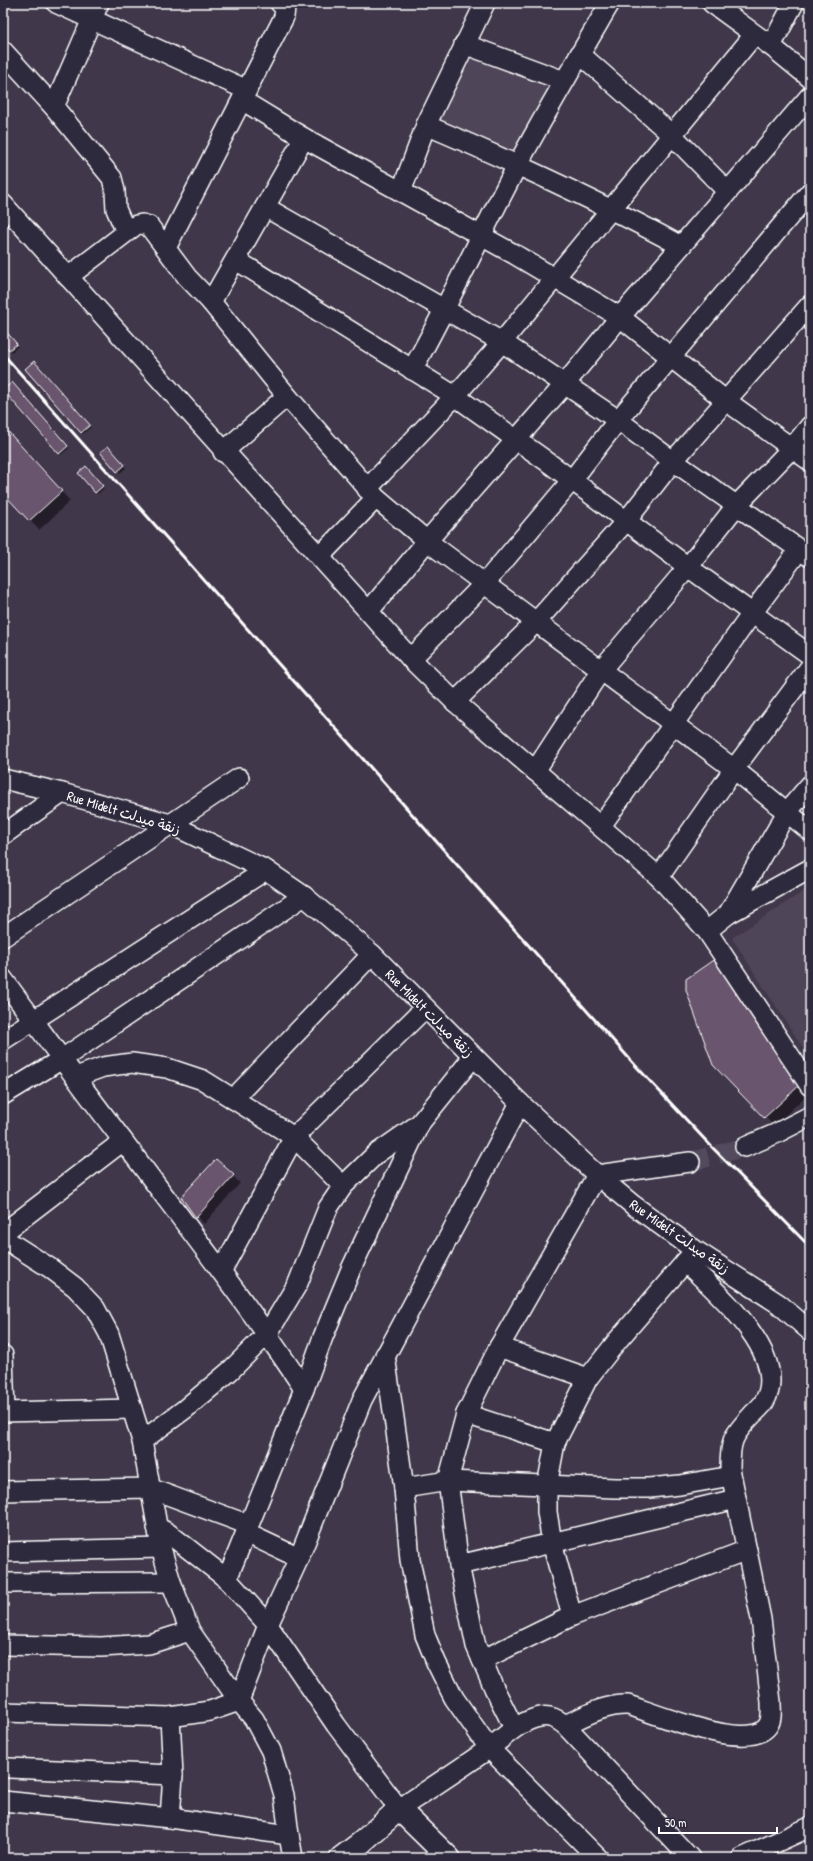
<svg xmlns="http://www.w3.org/2000/svg" width="813" height="1861" font-family="'Patrick Hand','Playpen Sans Arabic',sans-serif">
  <rect width="100%" height="100%" fill="#40374b"/>
  <filter id="ink" filterUnits="userSpaceOnUse"><feTurbulence type="fractalNoise" baseFrequency=".025" numOctaves="2"/><feDisplacementMap in="SourceGraphic" scale="8" xChannelSelector="R" yChannelSelector="G"/><feConvolveMatrix kernelMatrix="1 2 1 2 8 2 1 2 1" color-interpolation-filters="sRGB"/></filter>
  <g filter="url(#ink)">
    <g fill="#504458">
      <path d="M457,46L555,74L517,156L426,114Z"/>
      <path d="M810,887V1059L732,938Z"/>
    </g>
    <g fill="#0007">
      <path d="M3,329L18,346L12,352L3,342Z"/>
      <path d="M34,362L91,427L83,434L26,369Z"/>
      <path d="M12,383L69,448L61,455L4,390Z"/>
      <path d="M3,427L70,501L39,530L3,491Z"/>
      <path d="M108,447L126,468L120,473L101,453Z"/>
      <path d="M86,468L104,488L98,494L79,473Z"/>
      <path d="M719,957L810,1092L774,1126L714,1065Z"/>
      <path d="M216,1160L240,1183L204,1224L182,1197Z"/>
    </g>
    <g fill="#69556d" stroke="#fff">
      <path d="M3,328L17,344L9,350L3,343Z"/>
      <path d="M34,361L90,425L81,433L25,369Z"/>
      <path d="M12,382L68,446L59,454L3,390Z"/>
      <path d="M3,426L62,491L29,521L3,493Z"/>
      <path d="M108,446L125,465L117,472L100,452Z"/>
      <path d="M86,466L103,486L95,493L78,473Z"/>
      <path d="M719,956L802,1083L764,1118L713,1065L686,990V979Z"/>
      <path d="M216,1159L234,1175L196,1218L181,1197Z"/>
    </g>
    <g fill="none" stroke-linecap="round" stroke-linejoin="round">
      <path stroke="#534b5d" stroke-width="19" stroke-dasharray="19 10" stroke-linecap="butt" d="M690,1162L745,1147"/>
      <defs>
        <g id="minor">
          <path d="M56,3L247,90"/>
          <path d="M712,3L771,46L810,78"/>
          <path d="M464,44L564,81"/>
          <path d="M771,46L794,3"/>
          <path d="M3,51L54,107L112,178L115,191L116,209L126,232"/>
          <path d="M580,54L672,135L727,191"/>
          <path d="M242,100L304,138L514,254L620,317L725,400L810,461"/>
          <path d="M54,107L99,3"/>
          <path d="M426,125C513,162 598,201 681,246"/>
          <path d="M401,192L426,125L485,3"/>
          <path d="M3,204L411,659L455,702L659,877L707,931L810,1086"/>
          <path d="M265,207L502,342L618,420L673,461L810,557"/>
          <path d="M166,248L284,17L285,7L280,3"/>
          <path d="M236,260L455,396L545,460L688,567L810,655"/>
          <path d="M68,277L136,225L142,224L149,226L187,277L211,302L287,396L376,498L427,541L734,769L810,831"/>
          <path d="M211,302L304,138"/>
          <path d="M412,370C450,302 482,232 518,164C547,110 579,56 610,3"/>
          <path d="M223,452L287,396"/>
          <path d="M367,489L455,396L502,342L754,35"/>
          <path d="M320,556L376,498"/>
          <path d="M369,611L427,541L565,384L620,317L810,96"/>
          <path d="M411,659L485,583L572,480L618,420L810,192"/>
          <path d="M455,702L536,622L627,520L673,461L810,305"/>
          <path d="M535,771L601,670L688,567L736,506L792,448L810,426"/>
          <path d="M3,779L62,793L170,824L266,870L304,896L372,954L520,1103L597,1175L633,1205L695,1250L779,1304L810,1331"/>
          <path d="M601,826L753,612L799,550"/>
          <path d="M3,835L62,793"/>
          <path d="M659,877L734,769L810,667"/>
          <path d="M728,914L810,869"/>
          <path d="M707,931L728,914L787,812L810,785"/>
          <path d="M3,937L239,778"/>
          <path d="M3,979C43,1033 83,1089 124,1142C185,1224 248,1304 304,1389"/>
          <path d="M3,1040L266,870"/>
          <path d="M76,1077L103,1067L132,1063L167,1068L203,1080L294,1137L343,1186"/>
          <path d="M3,1095L62,1059L304,896"/>
          <path d="M233,1099L372,954"/>
          <path d="M745,1147L775,1134L810,1116"/>
          <path d="M3,1233L123,1141"/>
          <path d="M3,1238L50,1268L75,1287L95,1308L109,1334L142,1441L161,1548L171,1582L190,1631L239,1701L254,1719L271,1751L284,1795L289,1835L293,1858"/>
          <path d="M222,1270L294,1137L425,1008"/>
          <path d="M499,1347L588,1378"/>
          <path d="M3,1355L5,1412"/>
          <path d="M385,1355L404,1488L410,1560L425,1635L436,1662L454,1698L489,1748L598,1858"/>
          <path d="M3,1412L132,1409"/>
          <path d="M466,1414L555,1443"/>
          <path d="M142,1441L185,1409L230,1371L268,1333L298,1283L328,1208L343,1186L376,1154L419,1124"/>
          <path d="M404,1488L448,1481L615,1488H649L680,1485L731,1476"/>
          <path d="M3,1491L149,1488L249,1525"/>
          <path d="M157,1527L168,1533L227,1579L268,1625L336,1725L399,1809C429,1789 459,1770 488,1749C505,1737 519,1721 540,1717C550,1715 557,1719 565,1725L690,1858"/>
          <path d="M246,1533L299,1558"/>
          <path d="M3,1552L161,1548"/>
          <path d="M459,1565L736,1499"/>
          <path d="M227,1579L304,1389L323,1337L351,1269L420,1123L473,1057"/>
          <path d="M3,1583L171,1582"/>
          <path d="M572,1616L552,1543L547,1512V1486L555,1443L588,1378L618,1340L693,1253"/>
          <path d="M3,1645L101,1647L149,1644L190,1631"/>
          <path d="M482,1660L572,1616L747,1550"/>
          <path d="M3,1712L170,1717L210,1711L239,1701L268,1625L299,1558L362,1400L520,1103"/>
          <path d="M565,1725C585,1716 605,1704 628,1705C654,1713 744,1751 766,1728C773,1721 771,1711 771,1702L761,1619L730,1469C730,1441 732,1436 752,1415C756,1411 761,1407 764,1402C792,1356 714,1289 685,1262"/>
          <path d="M514,1728L494,1688L476,1646L459,1565L448,1481L466,1414L499,1347L597,1175L690,1162"/>
          <path d="M9,1768L173,1775"/>
          <path d="M3,1801L170,1818L289,1835"/>
          <path d="M170,1818L173,1775L170,1717"/>
          <path d="M742,1858L810,1827"/>
        </g>
        <path id="tertiary" d="M341,1858L362,1842L399,1809L449,1858"/>
      </defs>
      <use href="#minor" stroke="#fff" stroke-width="22"/>
      <use href="#tertiary" stroke="#fff" stroke-width="25"/>
      <use href="#minor" stroke="#2f2a3d" stroke-width="19"/>
      <use href="#tertiary" stroke="#2f2a3d" stroke-width="22"/>
      <path stroke="#fff" stroke-width="3" d="M3,354L635,1065L709,1144L810,1247"/>
    </g>
  </g>
  <g text-anchor="middle" dominant-baseline="central" stroke-width="3" stroke-linejoin="round" paint-order="stroke">
    <g font-size="14" fill="#fff" stroke="#2f2a3d">
      <text transform="translate(124 812) rotate(17)">Rue Midelt زنقة ميدلت</text>
      <text transform="translate(430 1013) rotate(45)">Rue Midelt زنقة ميدلت</text>
      <text transform="translate(680 1236) rotate(35)">Rue Midelt زنقة ميدلت</text>
    </g>
  </g>
  <rect width="813" height="1861" fill="none" stroke="#2f2a3d" stroke-width="16"/>
  <rect x="8" y="8" width="797" height="1845" fill="none" stroke="#fff" stroke-width="1.5" filter="url(#ink)"/>
  <path d="M659 1827v6h118v-6" fill="none" stroke="#ffffff" stroke-width="2"/>
  <text x="665" y="1827" font-size="12" fill="#ffffff" stroke="#2f2a3d" stroke-width="3" paint-order="stroke">50 m</text>
</svg>
